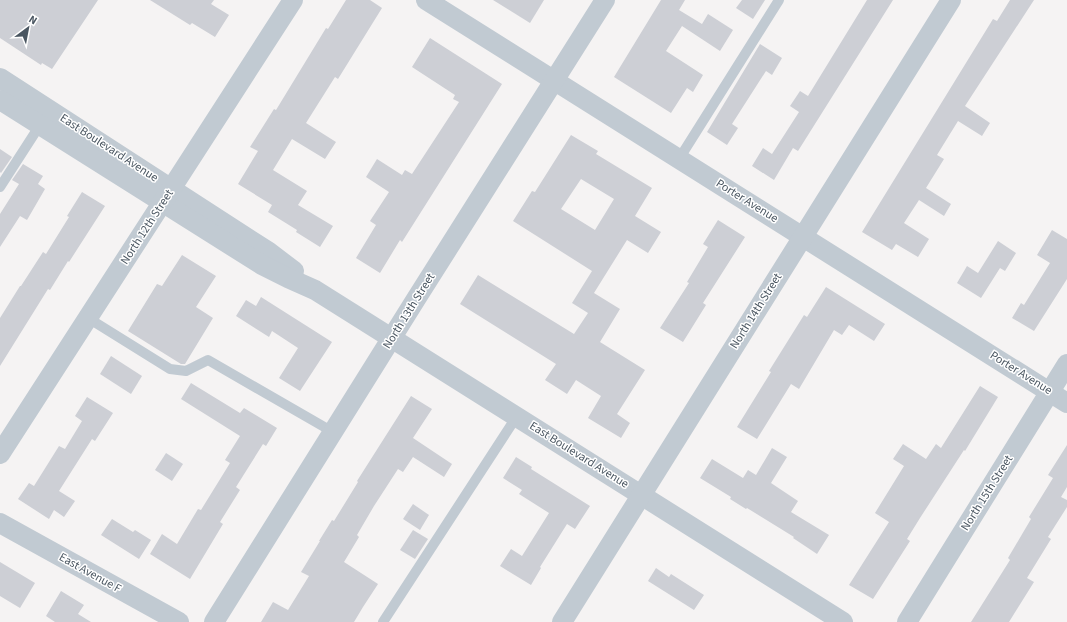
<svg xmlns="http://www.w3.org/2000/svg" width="1067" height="622" font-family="'Source Sans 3',sans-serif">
  <rect width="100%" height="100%" fill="#f5f3f3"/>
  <g fill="#cdcfd5" fill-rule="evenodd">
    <path d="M0,0H98L52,69L42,63L41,65L0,38Z"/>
    <path d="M150,0H214L211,4L229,15L215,37L192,23L190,25Z"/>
    <path d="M346,0H370L382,8L338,79L335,77L306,123L336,142L325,159L292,139L273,170L307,191L298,205L333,226L320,247L296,232L297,230L268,212L272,205L238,184L258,151L250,147L274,109L276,110L326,28L328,29Z"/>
    <path d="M493,0H544L530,23Z"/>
    <path d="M661,0H685L679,10L702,24L708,14L733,30L720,51L682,26L666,51L703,75L693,92L687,88L671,113L614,77Z"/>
    <path d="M742,0H765L753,19L736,8Z"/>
    <path d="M867,0H893L798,151L793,148L774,180L752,166L763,148L772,154L799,112L790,106L800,91L808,96Z"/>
    <path d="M1010,0H1034L965,106L990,123L982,136L958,121L937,155L944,159L926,188L951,204L944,216L919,200L904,223L929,239L918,257L896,244L892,250L862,232L993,19L997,21Z"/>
    <path d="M430,38L502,84L402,242L400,240L380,273L356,258L376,225L370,221L389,192L366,177L377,159L402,175L405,170L412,174L459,102L453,99L455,95L412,67Z"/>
    <path d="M760,44L782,58L772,75L766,71L732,124L738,128L727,145L707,132Z"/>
    <path d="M571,135L598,151L596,154L652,188L635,216L661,232L648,253L627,240L594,293L620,309L600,342L645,370L617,414L630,423L621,438L588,418L601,396L576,380L567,394L545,380L556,364L460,304L478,275L574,334L588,313L572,303L592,271L513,221L532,191L535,192ZM581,179L614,199L595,230L561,209Z"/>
    <path d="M0,149L12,157L1,173L0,172Z"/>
    <path d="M23,164L43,176L38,184L45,189L27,220L20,216L0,247V214L19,184L12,180Z"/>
    <path d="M82,192L105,206L69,262L68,261L50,290L48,289L0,366V318L20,286H21L43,252L46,254L69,217L67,216Z"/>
    <path d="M718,220L745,237L703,303L706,305L683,342L660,328L689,283L687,282L708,247L703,244Z"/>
    <path d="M1052,230L1067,239V279L1034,331L1012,318L1021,303L1024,305L1050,263L1037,255Z"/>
    <path d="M998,241L1016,253L1005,271L1000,268L981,298L957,283L967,266L978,273Z"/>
    <path d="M182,255L216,276L196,307L213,318L185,364H181L128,331L157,284L162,286Z"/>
    <path d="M826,287L885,324L874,341L849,325L842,335L834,330L799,389L791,384L757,439L737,427L771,372L769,371L804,315L807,317Z"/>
    <path d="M261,297L332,342L300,391L279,378L298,348L272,331L269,337L236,316L246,300L256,306Z"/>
    <path d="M111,356L142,376L131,394L100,374Z"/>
    <path d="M191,383L240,413L244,408L277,428L266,446L263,444L236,487L240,490L220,522L223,524L190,579L150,554L162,534L177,544L198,509L201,510L230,463L225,460L240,436L181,399Z"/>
    <path d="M980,386L998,397L965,451L964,450L920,518L907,539L910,541L873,599L849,585L889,522L875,513L904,466L893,459L903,444L926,459L936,444L941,448Z"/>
    <path d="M411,396L432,409L413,438L452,464L444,477L413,457L403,472L398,469L374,506L357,535L359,537L344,562L378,584L363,607L354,622H261L273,602L288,610L309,576L301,572L320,541H319L332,520L334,521L358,482L357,481Z"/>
    <path d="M87,397L113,413L95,441L92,439L59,491L75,501L64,517L54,510L49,519L18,499L29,483L34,486L59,446L65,449L82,421L75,416Z"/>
    <path d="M1067,445V487L1061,497L1067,500V507L1048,537L1051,539L1027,578L1034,582L1009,622H971L1010,560L1008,558L1031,519L1029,517L1053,478L1048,475Z"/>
    <path d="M772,448L787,457L771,483L798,501L791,512L829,535L817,554L793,538L794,537L747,508L746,509L730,499L731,497L700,478L712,459L743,478L748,470L756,475Z"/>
    <path d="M166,453L183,464L172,481L155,470Z"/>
    <path d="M516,457L532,467L531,469L590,506L575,529L567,524L540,567L541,568L531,585L500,566L511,549L522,556L549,513L519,494L522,490L503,478Z"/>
    <path d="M413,504L429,515L420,530L403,519Z"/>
    <path d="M112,519L133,532L135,530L151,540L139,559L101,535Z"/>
    <path d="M413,530L428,539L415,559L400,550Z"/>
    <path d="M0,562L35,583L20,608L0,596Z"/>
    <path d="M656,568L669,577L671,574L704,595L694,610L648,581Z"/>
    <path d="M61,591L84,605L78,614L91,622H55L46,616Z"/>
  </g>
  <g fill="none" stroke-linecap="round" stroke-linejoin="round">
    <g stroke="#c1cad2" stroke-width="10">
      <path d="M679,159L779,0"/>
      <path d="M0,187L40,125"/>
      <path d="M88,318L170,369L186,371L208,360L333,432"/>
      <path d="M383,622L517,416"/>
    </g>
    <g stroke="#c1cad2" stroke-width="20">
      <path d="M426,0L1067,403"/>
      <path d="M0,78L269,252L294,271"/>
      <path d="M0,100L262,265L288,278L315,290L843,622"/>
      <path d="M0,454L293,0"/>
      <path d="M0,523L179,622"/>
      <path d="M214,622L416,299L605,0"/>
      <path d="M562,622L951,0"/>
      <path d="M907,622L1067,364"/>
    </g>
  </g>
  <g text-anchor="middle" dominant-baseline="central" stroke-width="3" stroke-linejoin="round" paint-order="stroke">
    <g font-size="12" fill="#4a5661" stroke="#fff">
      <text transform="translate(109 148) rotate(33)">East Boulevard Avenue</text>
      <text transform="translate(747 201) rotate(32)">Porter Avenue</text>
      <text transform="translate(147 227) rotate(-57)">North 12th Street</text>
      <text transform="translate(409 311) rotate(-58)">North 13th Street</text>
      <text transform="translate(756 311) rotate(-58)">North 14th Street</text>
      <text transform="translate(1021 373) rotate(32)">Porter Avenue</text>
      <text transform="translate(579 455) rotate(32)">East Boulevard Avenue</text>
      <text transform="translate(987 493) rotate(-58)">North 15th Street</text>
      <text transform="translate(90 573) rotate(29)">East Avenue F</text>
    </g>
  </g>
  <g transform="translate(28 28) rotate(32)" stroke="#ffffff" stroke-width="3" paint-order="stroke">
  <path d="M0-3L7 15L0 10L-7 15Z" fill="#4a5661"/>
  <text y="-6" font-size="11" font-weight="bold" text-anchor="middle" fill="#4a5661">N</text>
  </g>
</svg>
